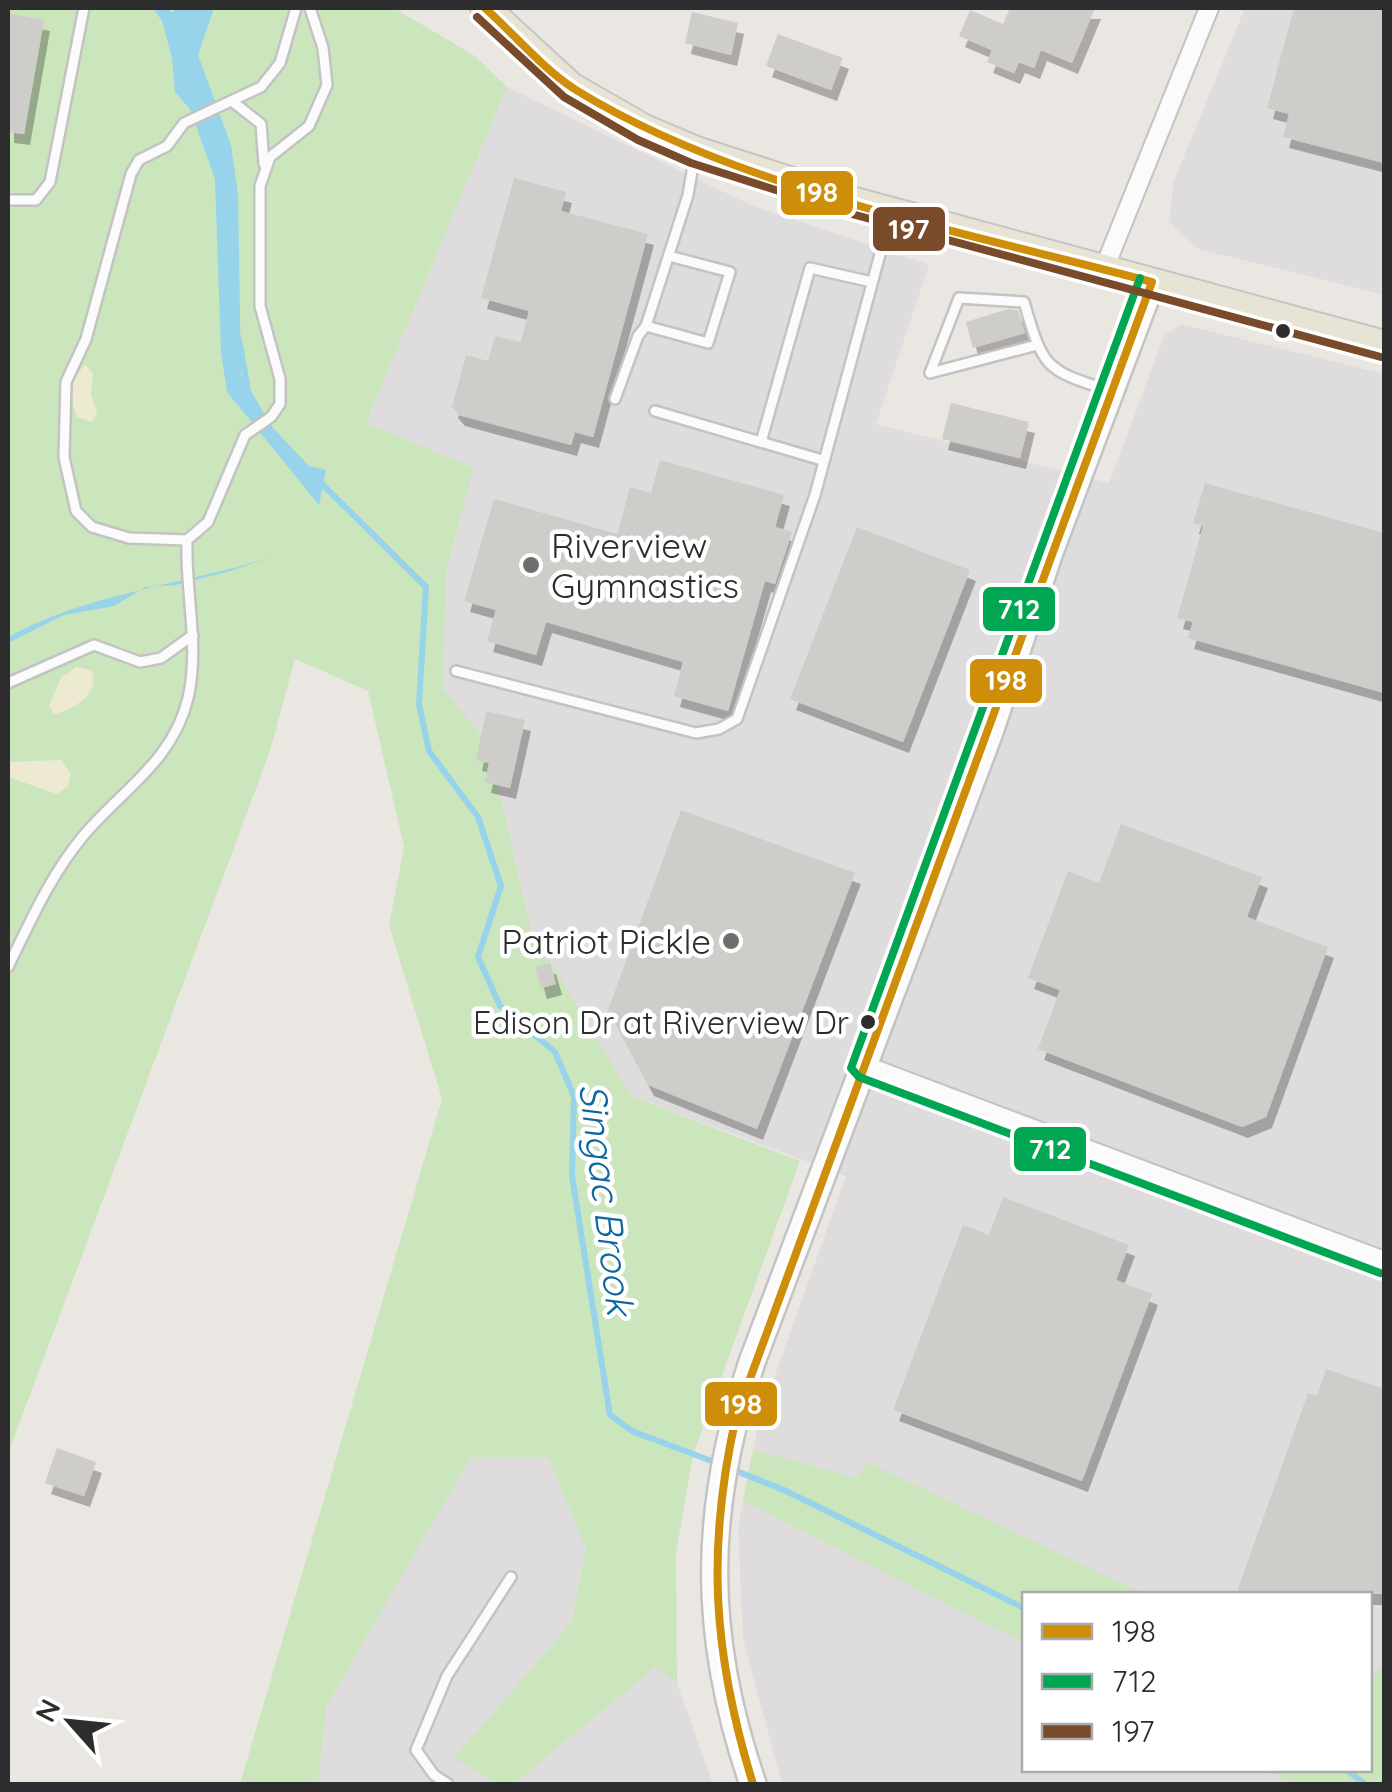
<svg xmlns="http://www.w3.org/2000/svg" width="1392" height="1792" font-family="Quicksand,sans-serif">
  <defs>
    <filter id="shadow"><feDropShadow dx="6" dy="11" stdDeviation="0" flood-color="#0004"/></filter>
  </defs>
  <rect width="100%" height="100%" fill="#eae7e2"/>
  <g fill="#dfdcde" fill-rule="evenodd">
    <path d="M1245,8H1384V295L1198,249L1169,221L1173,183Z"/>
    <path d="M507,87L753,206L929,265L876,424L1109,483L1164,336L1181,324L1384,374V1784H782L743,1639L738,1527L759,1420L846,1176L631,1096L531,929L488,743L442,689L446,572L474,468L366,423ZM1024,1594H1370V1770H1024Z"/>
    <path d="M470,1457H548L586,1549L571,1623L455,1757L497,1784H324L317,1781L327,1705Z"/>
    <path d="M655,1666L677,1683L713,1784H514Z"/>
  </g>
  <g fill="#cbe5bc">
    <path d="M8,8H394L475,56L507,87L366,423L474,468L446,572L443,689L488,743L531,929L631,1096L800,1161L693,1455L676,1553L677,1683L655,1667L514,1784H497L454,1758L571,1623L586,1549L548,1457H471L327,1705L318,1780L324,1784H240L442,1099L389,925L404,847L368,691L295,659L270,751L8,1454Z"/>
    <path d="M753,1450L857,1478L867,1462L1144,1594H1024V1643L743,1501Z"/>
    <path d="M1384,1667V1784H1293L1264,1770H1370V1675Z"/>
  </g>
  <g fill="#eeead1">
    <path d="M86,365L93,374L91,394L97,414L92,422L77,417C70,400 70,375 86,365Z"/>
    <path d="M76,667L91,670C102,693 73,710 54,714L49,706L61,678Z"/>
    <path d="M61,760L71,773L68,786L57,794L8,777V762Z"/>
  </g>
  <g fill="#97d3ea">
    <path d="M153,8H168L172,13L176,8H214L198,55L231,145L238,194L241,375L273,428L309,466L326,470L319,505L227,392L221,352L215,179L190,109L175,92L172,58L162,21Z"/>
    <path d="M295,549L230,571L176,585L145,587L114,606L64,615L8,643V637C98,588 199,584 295,549Z"/>
  </g>
  <g fill="none" stroke-linecap="round" stroke-linejoin="round">
    <g stroke="#97d3ea" stroke-width="6">
      <path d="M239,339L248,391"/>
      <path d="M320,482L426,587L419,704L429,751L478,817L501,886L478,957L500,1006L555,1052L574,1096L572,1176L610,1415L632,1431L717,1463"/>
      <path d="M729,1468L784,1490L1024,1608"/>
      <path d="M1347,1770L1365,1784"/>
    </g>
  </g>
  <g fill="#cfcdc9" filter="url(#shadow)">
    <path d="M1010,8H1095L1072,63L1041,50L1034,68L1019,62L1014,73L987,62L992,50L959,36L970,10L1003,24Z"/>
    <path d="M1294,8H1384V163L1283,137L1289,114L1267,108Z"/>
    <path d="M692,12L738,23L731,55L685,43Z"/>
    <path d="M8,13L44,20L24,134L8,132Z"/>
    <path d="M778,34L843,58L831,90L766,66Z"/>
    <path d="M514,178L566,192L561,211L648,234L593,437L575,432L571,445L459,415L452,407L466,355L488,361L495,336L521,342L529,311L481,298Z"/>
    <path d="M1008,309L1018,310L1025,333L973,348L966,322Z"/>
    <path d="M951,403L1029,422L1020,458L942,439Z"/>
    <path d="M660,460L784,495L775,527L792,532L775,584L765,581L728,711L674,696L683,662L546,622L536,655L487,641L496,610L464,601L494,499L617,534L630,487L651,493Z"/>
    <path d="M1205,483L1384,533V693L1188,638L1193,622L1177,618L1203,526L1193,523Z"/>
    <path d="M857,527L970,570L903,742L790,699Z"/>
    <path d="M486,711L525,720L510,788L485,782L489,763L476,760Z"/>
    <path d="M681,810L855,873L757,1129L648,1085L608,1010Z"/>
    <path d="M1121,824L1262,877L1247,917L1328,947L1266,1117L1242,1127L1038,1049L1060,990L1028,978L1068,871L1099,883Z"/>
    <path d="M550,963L556,984L541,988L535,967Z"/>
    <path d="M1003,1197L1129,1245L1116,1280L1152,1294L1082,1481L893,1410L963,1225L989,1235Z"/>
    <path d="M1326,1369L1384,1389V1594H1236L1308,1393L1317,1396Z"/>
    <path d="M57,1448L96,1462L84,1496L45,1483Z"/>
  </g>
  <g fill="none" stroke-linecap="round" stroke-linejoin="round">
    <defs>
      <g id="lane">
        <path d="M296,8L280,63L261,87L184,123L167,146L139,160L131,174L86,339L66,382L64,457L76,511L92,527L129,538L187,540L208,522L245,435L271,417L280,404V379L260,306V186L270,157L309,126L327,85L323,48L310,8"/>
        <path d="M233,102L261,124L264,164"/>
        <path d="M8,200H36L50,182L84,8"/>
        <path d="M669,256L730,272L708,343L646,326L688,195L695,154"/>
        <path d="M1037,345L930,373L959,298L1024,302C1043,367 1044,370 1108,390"/>
        <path d="M615,399L638,336L646,326"/>
        <path d="M655,411L822,460"/>
        <path d="M761,442L810,268L872,282"/>
        <path d="M456,671L696,733L719,729L737,719L815,495L890,217"/>
        <path d="M8,683L94,645L140,662L161,658L193,635"/>
        <path d="M8,967C30,922 51,874 84,835C123,789 173,761 188,698C200,646 185,592 187,540"/>
        <path d="M448,1784L434,1775L416,1750L447,1676L511,1577"/>
      </g>
      <g id="street">
        <path d="M1104,269L1209,8"/>
        <path d="M863,1065L1384,1261"/>
      </g>
      <path id="secondary" d="M753,1784C702,1636 702,1511 752,1362L990,732L1050,552L1152,282"/>
      <path id="primary" d="M485,8L571,87L644,129L696,151L851,201L1384,345"/>
    </defs>
    <use href="#lane" stroke="#c4c3c3" stroke-width="14"/>
    <use href="#street" stroke="#c4c3c3" stroke-width="22"/>
    <use href="#secondary" stroke="#c4c3c3" stroke-width="30"/>
    <use href="#primary" stroke="#c6c4c3" stroke-width="32"/>
    <use href="#lane" stroke="#fcfbfb" stroke-width="9"/>
    <use href="#street" stroke="#fcfbfb" stroke-width="18"/>
    <use href="#secondary" stroke="#fcfbfb" stroke-width="25"/>
    <use href="#primary" stroke="#e7e4d5" stroke-width="28"/>
    <defs>
      <path id="bus-1" d="M485,8C514,34 543,69 576,90C736,189 969,233 1152,282L736,1417C706,1550 713,1654 753,1784"/>
      <path id="bus-2" d="M1140,278L851,1068L859,1077L1380,1273"/>
      <path id="bus-3" d="M477,17L564,97L638,140L691,163L848,213L1381,357"/>
    </defs>
    <use href="#bus-1" stroke="#fff" stroke-width="15"/>
    <use href="#bus-2" stroke="#fff" stroke-width="15"/>
    <use href="#bus-3" stroke="#fff" stroke-width="15"/>
    <use href="#bus-1" stroke="#cf8e09" stroke-width="8"/>
    <use href="#bus-2" stroke="#00a651" stroke-width="8"/>
    <use href="#bus-3" stroke="#7a4b2a" stroke-width="8"/>
  </g>
  <g fill="#2d2d2d" stroke="#fff" stroke-width="4">
    <circle cx="1283" cy="331" r="9"/>
    <circle cx="868" cy="1022" r="9"/>
  </g>
  <g fill="#6f6e6c" stroke="#fff" stroke-width="4">
    <circle cx="531" cy="565" r="10"/>
    <circle cx="731" cy="941" r="10"/>
  </g>
  <g text-anchor="middle" dominant-baseline="central" stroke-width="9" stroke-linejoin="round" paint-order="stroke">
    <g font-size="32" fill="#2d2d2d" stroke="#fff" text-anchor="end">
      <text x="849" y="1022">Edison Dr at Riverview Dr</text>
    </g>
    <g font-size="35" fill="#2d2d2d" stroke="#fff" text-anchor="start">
      <text x="551" y="545">Riverview<tspan x="551" dy="40">Gymnastics</tspan></text>
      <text x="711" y="941" text-anchor="end">Patriot Pickle</text>
    </g>
    <g font-size="38" font-style="italic" fill="#0e689f" stroke="#fff">
      <text transform="translate(607 1199) rotate(83)">Singac Brook</text>
    </g>
  </g>
  <g stroke="#fff" stroke-width="4">
    <rect x="779" y="169" width="76" height="48" rx="10" fill="#cf8e09"/>
    <rect x="871" y="205" width="76" height="48" rx="10" fill="#7a4b2a"/>
    <rect x="981" y="585" width="76" height="48" rx="10" fill="#00a651"/>
    <rect x="968" y="657" width="76" height="48" rx="10" fill="#cf8e09"/>
    <rect x="1012" y="1125" width="76" height="48" rx="10" fill="#00a651"/>
    <rect x="703" y="1380" width="76" height="48" rx="10" fill="#cf8e09"/>
  </g>
  <g font-size="28" text-anchor="middle" font-weight="bold" fill="#fff">
    <text x="817" y="202">198</text>
    <text x="909" y="239">197</text>
    <text x="1019" y="619">712</text>
    <text x="1006" y="690">198</text>
    <text x="1050" y="1159">712</text>
    <text x="741" y="1414">198</text>
  </g>
  <rect width="1392" height="1792" fill="none" stroke="#2d2d2d" stroke-width="20"/>
  <rect x="1022" y="1592" width="350" height="180" fill="#ffffff" stroke="#ababab" stroke-width="2.5"/>
  <rect x="1042" y="1624" width="50" height="15" fill="#cf8e09" stroke="#ababab" stroke-width="2.5"/>
  <text x="1112" y="1642" font-size="30" fill="#2d2d2d">198</text>
  <rect x="1042" y="1674" width="50" height="15" fill="#00a651" stroke="#ababab" stroke-width="2.5"/>
  <text x="1112" y="1692" font-size="30" fill="#2d2d2d">712</text>
  <rect x="1042" y="1724" width="50" height="15" fill="#7a4b2a" stroke="#ababab" stroke-width="2.5"/>
  <text x="1112" y="1742" font-size="30" fill="#2d2d2d">197</text>
  <g transform="translate(70 1722) rotate(297)" stroke="#ffffff" stroke-width="8" paint-order="stroke">
  <path d="M0-8L18 38L0 25L-18 38Z" fill="#2d2d2d"/>
  <text y="-15" font-size="28" font-weight="bold" text-anchor="middle" fill="#2d2d2d">N</text>
  </g>
</svg>
